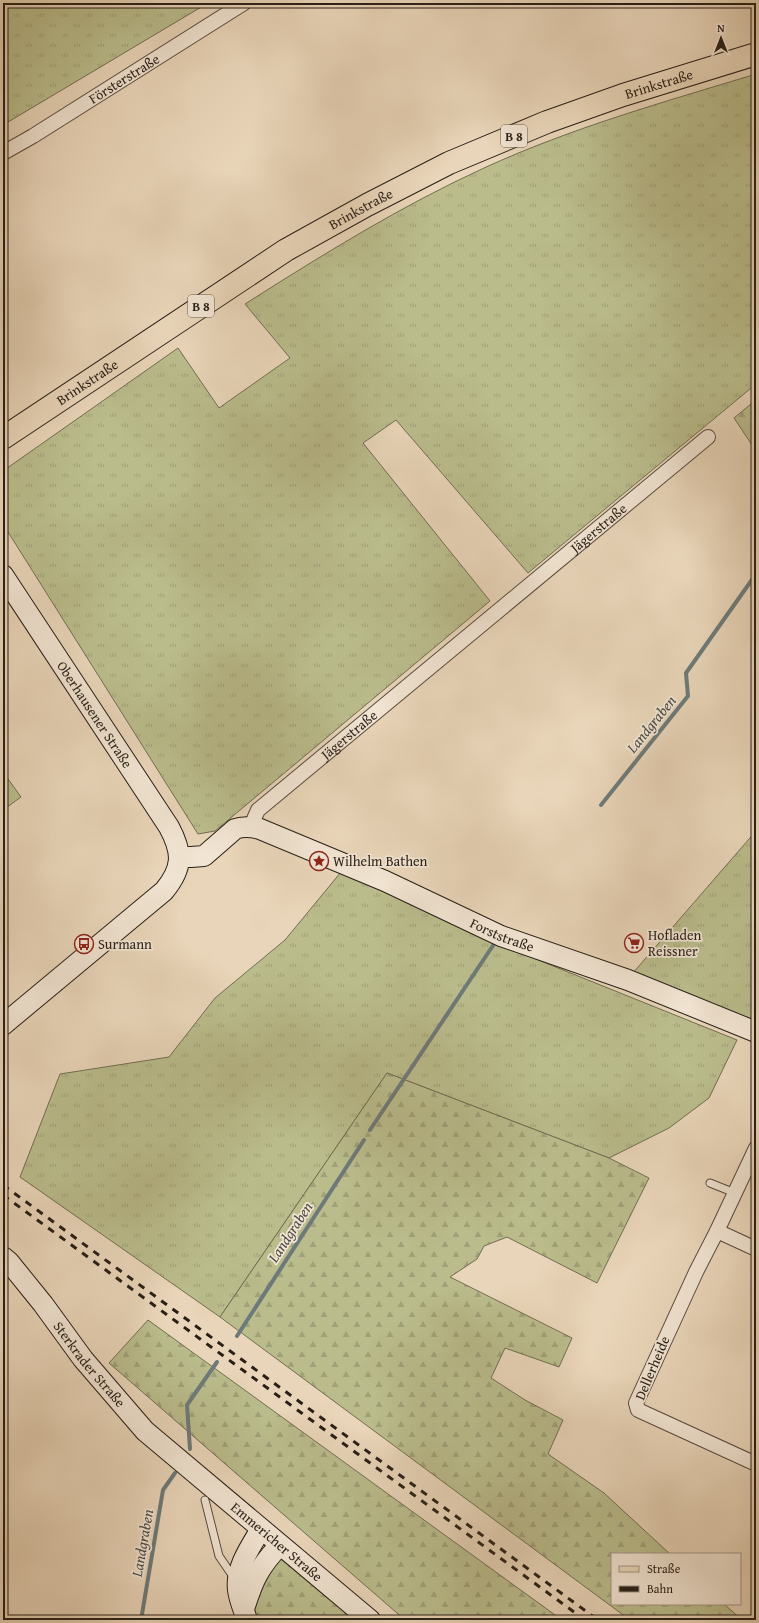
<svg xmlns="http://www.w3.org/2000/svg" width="759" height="1623" font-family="'Gentium Book Plus',serif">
  <defs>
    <pattern id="grass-tufts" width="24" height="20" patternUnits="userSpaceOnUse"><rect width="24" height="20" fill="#babc8c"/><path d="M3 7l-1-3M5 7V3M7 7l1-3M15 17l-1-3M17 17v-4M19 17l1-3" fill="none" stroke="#a0a178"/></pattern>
    <pattern id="forest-firs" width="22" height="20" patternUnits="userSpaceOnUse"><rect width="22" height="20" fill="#babc8c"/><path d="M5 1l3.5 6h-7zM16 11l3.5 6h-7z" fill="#a0a178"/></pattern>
  </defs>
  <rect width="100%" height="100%" fill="#e9d5b9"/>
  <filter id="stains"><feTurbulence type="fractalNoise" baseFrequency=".005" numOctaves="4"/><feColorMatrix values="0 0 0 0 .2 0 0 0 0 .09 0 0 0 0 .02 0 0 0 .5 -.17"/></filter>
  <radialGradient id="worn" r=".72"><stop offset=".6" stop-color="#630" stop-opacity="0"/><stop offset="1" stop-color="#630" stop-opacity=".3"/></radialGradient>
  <g fill="url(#grass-tufts)" stroke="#716e52">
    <path d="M3,3H208L3,125Z"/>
    <path d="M756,74V384L528,573L396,420L363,443L490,601L215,831L198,834L3,524V471L178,348L219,408L290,358L245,304C322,255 401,206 484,168C571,128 664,102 756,74Z"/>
    <path d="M756,831V1024L632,974Z"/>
    <path d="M341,872L500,940L501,945L737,1040L709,1098L669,1128L609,1158L387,1073L220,1317L20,1177L60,1074L169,1057L215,998L285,940Z"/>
  </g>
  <g fill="url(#forest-firs)" stroke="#716e52">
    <path d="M756,400V451L734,418Z"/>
    <path d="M387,1073L609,1158L649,1178L597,1283L507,1237L484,1246L477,1259L450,1277L572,1338L559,1367L505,1348L491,1378L525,1400L563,1420L548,1454L604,1493L670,1554H612V1604H724L742,1620H630L220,1317Z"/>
    <path d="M148,1320L562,1620H405L109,1363Z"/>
    <path d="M280,1558L355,1620H255C249,1597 267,1576 280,1558Z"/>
  </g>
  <path fill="#babc8c" stroke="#716e52" d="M3,772L21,797L3,810Z"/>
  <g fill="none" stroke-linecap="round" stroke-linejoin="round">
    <g stroke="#6e7a79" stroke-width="4">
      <path d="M601,805L688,696L686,673L756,574"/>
      <path d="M370,1130L494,944"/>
      <path d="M237,1336L364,1140"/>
      <path d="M190,1449L187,1405L217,1362"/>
      <path d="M141,1620L163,1490L175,1473"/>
    </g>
    <defs>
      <g id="lane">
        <path d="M710,1183L735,1193"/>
        <path d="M205,1500L219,1556L234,1578"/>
      </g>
      <g id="street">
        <path id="s1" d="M3,153L33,136L244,3"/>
        <path id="s2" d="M253,827L254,819L258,810L708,437"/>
        <path d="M756,1148L717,1231L696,1272L636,1403L638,1410L756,1464"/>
        <path d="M717,1231L756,1249"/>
      </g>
      <g id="secondary">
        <path id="s3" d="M3,575L169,827C183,853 183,868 164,891L3,1025"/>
        <path id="s4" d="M180,857H191L204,856L235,829C243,826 252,827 260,829L385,881L501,936L628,980L756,1032"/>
        <path id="s5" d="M3,1257L9,1262L43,1304L83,1359L145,1431L370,1620"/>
        <path d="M244,1609C253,1580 259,1567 280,1545"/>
        <path d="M247,1620C244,1610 239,1600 238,1590C235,1568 251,1546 261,1529"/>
      </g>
      <g id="primary">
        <path id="s6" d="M3,438L286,250L367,205L449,163L547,122L623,95L756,54"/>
      </g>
    </defs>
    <use href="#lane" stroke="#584c40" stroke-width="9"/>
    <use href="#street" stroke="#584c40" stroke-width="16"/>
    <use href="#secondary" stroke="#281f17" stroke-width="22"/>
    <use href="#primary" stroke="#281f17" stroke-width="24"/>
    <use href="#lane" stroke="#f1e4d2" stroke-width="7"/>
    <use href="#street" stroke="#f1e4d2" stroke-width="14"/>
    <use href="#secondary" stroke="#f1e4d2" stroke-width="20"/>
    <use href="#primary" stroke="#e9d5b9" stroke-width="22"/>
    <g stroke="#281f17" stroke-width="3" stroke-dasharray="7 7" stroke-linecap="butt">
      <path d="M3,1185L598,1620"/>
      <path d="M3,1195L585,1620"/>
    </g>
  </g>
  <defs>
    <symbol id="sight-ring" viewBox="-11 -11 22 22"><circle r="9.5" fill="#f1e4d2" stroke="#8f2418" stroke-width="1.5"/><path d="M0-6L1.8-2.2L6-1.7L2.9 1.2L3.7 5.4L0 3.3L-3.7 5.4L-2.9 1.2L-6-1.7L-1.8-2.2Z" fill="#8f2418"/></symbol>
    <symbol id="supermarket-ring" viewBox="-11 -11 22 22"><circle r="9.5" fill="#f1e4d2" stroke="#8f2418" stroke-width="1.5"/><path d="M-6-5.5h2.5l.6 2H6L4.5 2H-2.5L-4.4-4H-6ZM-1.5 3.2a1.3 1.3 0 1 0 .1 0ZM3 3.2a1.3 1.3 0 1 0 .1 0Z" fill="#8f2418"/></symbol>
    <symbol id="bus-ring" viewBox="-11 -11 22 22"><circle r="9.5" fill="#f1e4d2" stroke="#8f2418" stroke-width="1.5"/><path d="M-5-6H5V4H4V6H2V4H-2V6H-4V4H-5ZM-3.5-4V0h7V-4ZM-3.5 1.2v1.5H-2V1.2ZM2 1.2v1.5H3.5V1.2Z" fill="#8f2418"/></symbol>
  </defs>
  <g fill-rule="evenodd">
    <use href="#sight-ring" x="308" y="850" width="22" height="22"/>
    <use href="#supermarket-ring" x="623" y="932" width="22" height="22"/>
    <use href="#bus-ring" x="73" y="933" width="22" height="22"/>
  </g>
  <g text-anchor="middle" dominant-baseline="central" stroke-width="3.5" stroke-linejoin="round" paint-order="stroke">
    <g fill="#f1e4d2" stroke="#645a4f" stroke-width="1">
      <rect x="501" y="125" width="26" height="22" rx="3"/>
      <rect x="188" y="295" width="26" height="22" rx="3"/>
    </g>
    <g font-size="13" font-weight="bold" fill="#281f17">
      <text x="514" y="136">B 8</text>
      <text x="201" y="306">B 8</text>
    </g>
    <g font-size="14" fill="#281f17" stroke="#f1e4d2">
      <text stroke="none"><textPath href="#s1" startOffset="142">Försterstraße</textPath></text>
      <text stroke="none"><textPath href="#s6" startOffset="749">Brinkstraße</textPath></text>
      <text stroke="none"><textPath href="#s6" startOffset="425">Brinkstraße</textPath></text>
      <text stroke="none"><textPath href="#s6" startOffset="101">Brinkstraße</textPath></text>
      <text stroke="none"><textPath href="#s2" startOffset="460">Jägerstraße</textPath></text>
      <text stroke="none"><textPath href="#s3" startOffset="167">Oberhausener Straße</textPath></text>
      <text stroke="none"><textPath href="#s2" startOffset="136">Jägerstraße</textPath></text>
      <text stroke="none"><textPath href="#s4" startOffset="355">Forststraße</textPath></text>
      <text stroke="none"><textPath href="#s5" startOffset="138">Sterkrader Straße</textPath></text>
      <text transform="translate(652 1368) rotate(-67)">Dellerheide</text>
      <text stroke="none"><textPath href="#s5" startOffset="397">Emmericher Straße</textPath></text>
    </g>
    <g font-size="14" fill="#281f17" stroke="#f1e4d2" text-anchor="start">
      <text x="333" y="861">Wilhelm Bathen</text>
      <text x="648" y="935">Hofladen<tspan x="648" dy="16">Reissner</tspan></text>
      <text x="98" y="944">Surmann</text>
    </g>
    <g font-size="15" font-style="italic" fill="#4b4c48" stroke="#f1e4d2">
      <text transform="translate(651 724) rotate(-51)">Landgraben</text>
      <text transform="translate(290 1232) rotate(-57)">Landgraben</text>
      <text transform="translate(142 1543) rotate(-80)">Landgraben</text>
    </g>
  </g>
  <rect width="759" height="1623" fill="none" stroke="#e9d5b9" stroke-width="16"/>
  <rect x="4" y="4" width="751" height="1615" fill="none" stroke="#281f17" stroke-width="2"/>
  <rect x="8" y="8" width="743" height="1607" fill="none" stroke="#281f17"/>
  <rect x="611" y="1553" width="130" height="52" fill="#f1e4d2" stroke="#a19587"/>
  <rect x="619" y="1566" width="20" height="6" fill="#e9d5b9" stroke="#a19587"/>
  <text x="647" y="1573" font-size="12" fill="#281f17">Straße</text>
  <rect x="619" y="1586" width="20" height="6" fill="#281f17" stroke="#a19587"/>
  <text x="647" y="1593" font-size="12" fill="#281f17">Bahn</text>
  <g transform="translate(721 38)" stroke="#f1e4d2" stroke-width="3" paint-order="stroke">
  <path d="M0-3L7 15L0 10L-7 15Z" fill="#281f17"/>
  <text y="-6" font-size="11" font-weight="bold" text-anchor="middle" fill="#281f17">N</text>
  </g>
  <rect width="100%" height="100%" filter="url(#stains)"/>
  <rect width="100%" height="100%" fill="url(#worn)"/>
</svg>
